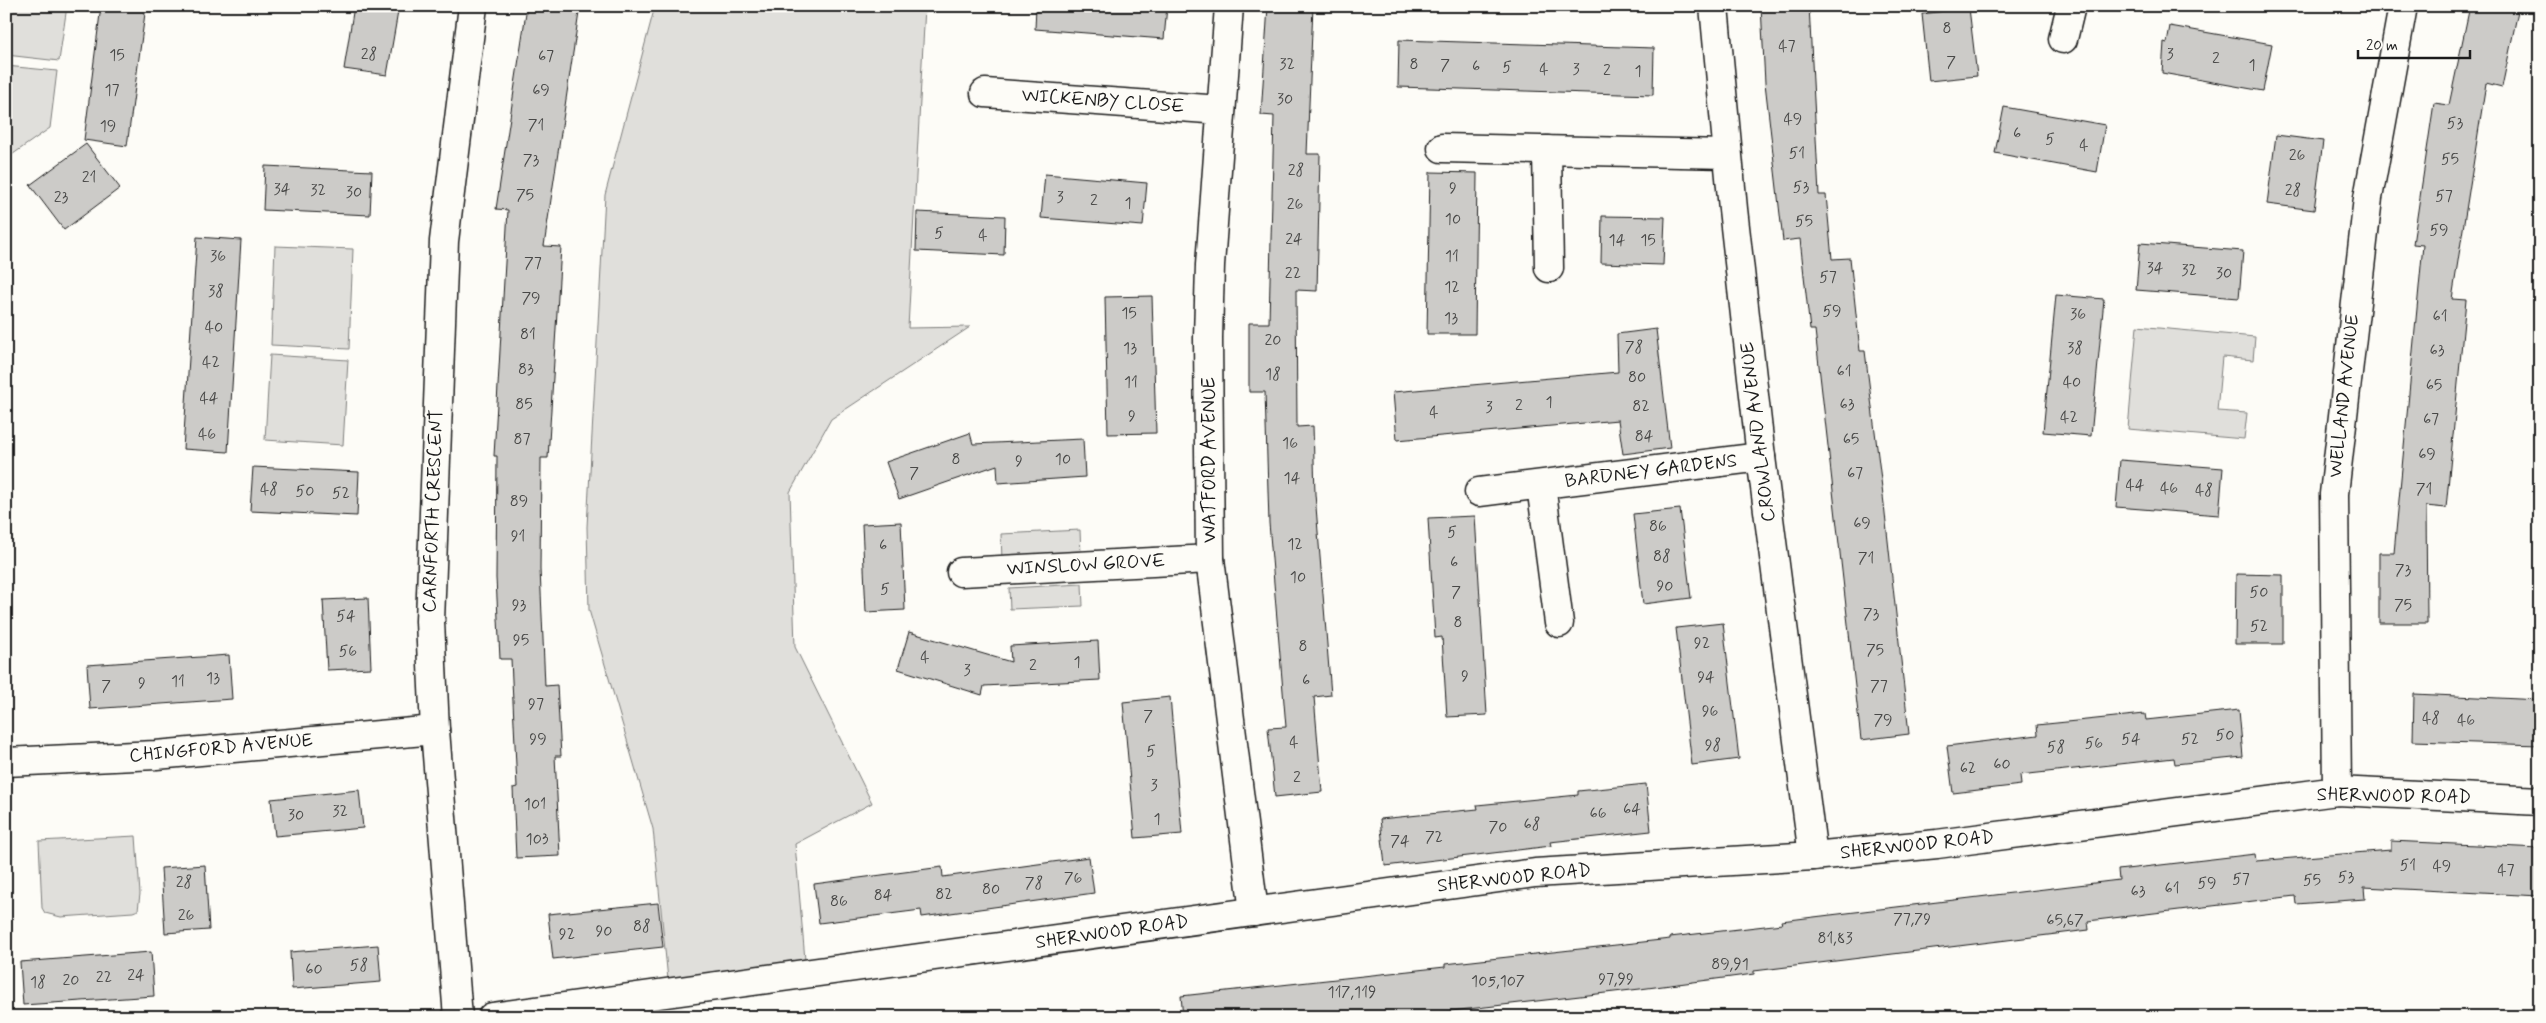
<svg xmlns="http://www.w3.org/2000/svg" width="2546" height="1023" font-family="Mynerve,sans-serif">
  <rect width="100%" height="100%" fill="#fdfcf7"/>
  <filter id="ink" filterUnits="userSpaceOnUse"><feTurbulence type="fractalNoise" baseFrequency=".02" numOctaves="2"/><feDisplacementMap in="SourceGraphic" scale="10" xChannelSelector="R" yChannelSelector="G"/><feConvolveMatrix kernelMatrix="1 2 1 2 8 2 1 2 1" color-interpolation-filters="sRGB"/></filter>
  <g filter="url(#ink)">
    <g fill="#e0dfdb" stroke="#7e7e7c">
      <path d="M6,6H67L59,61L6,55Z"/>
      <path d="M655,6H925L908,328L970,327L831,419L790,492L795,647L872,803L795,844L805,960L668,980L653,829L589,610L587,527L605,195Z"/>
      <path d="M6,66L57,71L50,128L6,159Z"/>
      <path d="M275,246L353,249L349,349L271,345Z"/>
      <path d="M2137,326L2255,337L2253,360L2222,357L2217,411L2247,413L2244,439L2128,429Z"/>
      <path d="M270,355L348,360L343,445L265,440Z"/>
      <path d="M1080,530L1081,555L1002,560L1001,534Z"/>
      <path d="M1082,584L1083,606L1010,609L1009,588Z"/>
      <path d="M136,836L140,894L138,910L133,912L61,917L45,913L42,908L39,841Z"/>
    </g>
    <g fill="#cccbc8" stroke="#1c1c1c">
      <path d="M101,6H146L127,146L84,140Z"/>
      <path d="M354,6H399L387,75L344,69Z"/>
      <path d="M527,6H580L544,246L561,247L548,458H541L540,569L545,686L557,685L561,756H555L560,856L516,858L513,788L517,787L511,659H500L496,578L497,456H494L508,210L496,209Z"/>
      <path d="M1036,6H1167L1164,39L1035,29Z"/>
      <path d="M1268,6H1313L1307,154H1320L1317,291L1296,290L1297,427L1313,426L1315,494L1331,695L1314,697L1322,792L1275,797L1268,728L1286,727L1269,523L1265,392H1249V323H1269L1274,116L1261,115Z"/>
      <path d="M1761,6H1809L1819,195H1826L1832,259L1850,258L1860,351H1865L1884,504L1909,734L1861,740L1815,330H1810L1800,239L1783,241L1765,83Z"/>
      <path d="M2470,6H2519L2502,87L2486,83L2452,299L2466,300L2446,508L2426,506L2427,623H2379V553H2394L2423,245L2413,244L2434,103L2449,105Z"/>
      <path d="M1969,8L1977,76L1929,81L1922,14Z"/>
      <path d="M2170,26L2272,44L2263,91L2162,73L2164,42L2167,43Z"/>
      <path d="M1399,40L1654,48L1653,95L1398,87Z"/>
      <path d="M2004,107L2105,125L2097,172L1995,153Z"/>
      <path d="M2276,135L2323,141L2314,210L2267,204Z"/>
      <path d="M86,144L120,188L64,230L30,185Z"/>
      <path d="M265,166L372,171L370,215L263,210Z"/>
      <path d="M1430,172L1477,173L1475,334H1427Z"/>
      <path d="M1045,174L1147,183L1143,226L1041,218Z"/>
      <path d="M917,212L1005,216L1004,255L916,251Z"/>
      <path d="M1602,216L1665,217L1663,265L1601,263Z"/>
      <path d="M197,237L241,240L228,452L183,449Z"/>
      <path d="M2140,243L2243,251L2239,298L2136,290Z"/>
      <path d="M2056,295L2104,299L2091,436L2043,432Z"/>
      <path d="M1152,296L1156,433L1108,434L1105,297Z"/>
      <path d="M1656,329L1670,448L1623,454L1618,420L1397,440L1393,392L1618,372L1617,334Z"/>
      <path d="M970,433L973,444L1083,439L1085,477L998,483L997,465L899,499L886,462Z"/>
      <path d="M2120,460L2223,468L2219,515L2116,507Z"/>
      <path d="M253,467L359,472L357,516L250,511Z"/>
      <path d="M1680,509L1691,598L1643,604L1633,514Z"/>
      <path d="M1475,516L1487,715L1447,717L1442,637L1435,638L1428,518Z"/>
      <path d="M901,522L905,610L866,612L862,524Z"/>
      <path d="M2236,574L2283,575V644H2235Z"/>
      <path d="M368,598L371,668L327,670L323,600Z"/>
      <path d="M1723,623L1739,759L1692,765L1676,628Z"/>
      <path d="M909,632L1011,662L1010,646L1098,641L1100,680L984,686L982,695L898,669Z"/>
      <path d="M229,655L232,699L90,709L87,665Z"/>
      <path d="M2414,694L2540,700V745L2413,741Z"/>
      <path d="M1170,697L1182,834L1135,838L1123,702Z"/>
      <path d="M2239,710L2243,757L2175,764L2174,758L2020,775L2021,785L1953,793L1947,746L2038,735L2037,725L2145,714L2146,720Z"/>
      <path d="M1646,784L1651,831L1550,842L1551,846L1385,866L1380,819L1478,809L1477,805L1578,795V791Z"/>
      <path d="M359,790L363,828L275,836L271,799Z"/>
      <path d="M2391,841L2540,848V896L2364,887L2365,899L2296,904L2295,896L2088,921L2089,930L1754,971V974L1640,989L1417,1015L1418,1017H1183L1181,996L1445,967V964L1670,939V937L1782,924L1781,921L2119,880L2118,870L2255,854L2256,861L2391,850Z"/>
      <path d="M1089,857L1094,893L922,917L921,910L819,923L814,884L942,867L943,877Z"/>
      <path d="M205,865L209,930L165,933L161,868Z"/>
      <path d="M658,903L663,947L553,959L548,914Z"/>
      <path d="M378,945L381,982L292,989L290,952Z"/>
      <path d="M151,952L154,996L23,1005L20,962Z"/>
    </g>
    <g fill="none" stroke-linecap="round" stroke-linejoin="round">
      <defs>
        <g id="minor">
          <path d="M1229,6L1210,265L1208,338L1210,559L1254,912"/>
          <path d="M1714,6L1733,209L1761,457L1813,856"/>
          <path d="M2063,39L2071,6"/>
          <path d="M985,93L1221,110"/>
          <path d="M1442,148L1727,154"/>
          <path d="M1547,150L1549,268"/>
          <path d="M1541,485L1559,623"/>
          <path d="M1479,492L1761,457"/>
          <path d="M961,572L1210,559"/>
          <path d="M6,762L156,755L435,730"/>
          <path d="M2337,791L2334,494L2368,198L2403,6"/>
          <path d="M458,1017L435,730L430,621L444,241L473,6"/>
          <path d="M492,1017L1535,873L1813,856L1937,844L2337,791L2540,801"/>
        </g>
      </defs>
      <use href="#minor" stroke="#1c1c1c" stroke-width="31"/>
      <use href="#minor" stroke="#fdfcf7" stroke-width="28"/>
    </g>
  </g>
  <g text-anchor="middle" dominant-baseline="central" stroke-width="4" stroke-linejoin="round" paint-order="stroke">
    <g font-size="16" fill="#484847">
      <text x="1947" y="28">8</text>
      <text x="1787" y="46">47</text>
      <text x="369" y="54">28</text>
      <text x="2170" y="54">3</text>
      <text x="117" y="55">15</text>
      <text x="546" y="56">67</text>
      <text x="2216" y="58">2</text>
      <text x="1951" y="62">7</text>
      <text x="1287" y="64">32</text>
      <text x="1414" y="64">8</text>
      <text x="1445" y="65">7</text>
      <text x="2252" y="65">1</text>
      <text x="1476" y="66">6</text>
      <text x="1507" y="67">5</text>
      <text x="1544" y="69">4</text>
      <text x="1576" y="69">3</text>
      <text x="1607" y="70">2</text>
      <text x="1638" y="71">1</text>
      <text x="112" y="90">17</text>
      <text x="541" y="90">69</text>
      <text x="1285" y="99">30</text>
      <text x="1793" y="119">49</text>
      <text x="2455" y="123">53</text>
      <text x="536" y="125">71</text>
      <text x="108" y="126">19</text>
      <text x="2017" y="133">6</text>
      <text x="2050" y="139">5</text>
      <text x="2084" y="145">4</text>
      <text x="1797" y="153">51</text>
      <text x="2297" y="155">26</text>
      <text x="2450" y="159">55</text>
      <text x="531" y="160">73</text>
      <text x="1296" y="170">28</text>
      <text x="89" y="177">21</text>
      <text x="1801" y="187">53</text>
      <text x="1453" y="188">9</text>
      <text x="282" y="189">34</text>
      <text x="318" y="190">32</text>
      <text x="2293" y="190">28</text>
      <text x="354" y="192">30</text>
      <text x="525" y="195">75</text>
      <text x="2444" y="196">57</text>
      <text x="61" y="197">23</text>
      <text x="1060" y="197">3</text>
      <text x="1094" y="200">2</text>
      <text x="1128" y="203">1</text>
      <text x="1295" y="204">26</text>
      <text x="1453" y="219">10</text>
      <text x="1804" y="221">55</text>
      <text x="2439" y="230">59</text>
      <text x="939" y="233">5</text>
      <text x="983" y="235">4</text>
      <text x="1294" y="239">24</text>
      <text x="1617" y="240">14</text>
      <text x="1648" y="240">15</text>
      <text x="218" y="256">36</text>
      <text x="1452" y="256">11</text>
      <text x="533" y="263">77</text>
      <text x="2155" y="268">34</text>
      <text x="2189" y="270">32</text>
      <text x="1293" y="273">22</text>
      <text x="2224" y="273">30</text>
      <text x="1828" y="277">57</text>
      <text x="1452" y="287">12</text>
      <text x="216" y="291">38</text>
      <text x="531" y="298">79</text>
      <text x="1832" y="311">59</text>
      <text x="1129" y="313">15</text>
      <text x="2078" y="314">36</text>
      <text x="2440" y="316">61</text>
      <text x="1451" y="318">13</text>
      <text x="214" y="327">40</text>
      <text x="528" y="334">81</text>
      <text x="1273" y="340">20</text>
      <text x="1634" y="347">78</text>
      <text x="1130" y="348">13</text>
      <text x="2075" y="348">38</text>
      <text x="2437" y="350">63</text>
      <text x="211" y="362">42</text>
      <text x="526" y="369">83</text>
      <text x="1844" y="371">61</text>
      <text x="1273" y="374">18</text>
      <text x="1637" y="377">80</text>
      <text x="1131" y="382">11</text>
      <text x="2072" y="382">40</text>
      <text x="2434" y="385">65</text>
      <text x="209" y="398">44</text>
      <text x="1549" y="402">1</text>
      <text x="524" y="404">85</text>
      <text x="1847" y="404">63</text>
      <text x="1519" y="405">2</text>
      <text x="1641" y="406">82</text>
      <text x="1489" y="407">3</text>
      <text x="1434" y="412">4</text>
      <text x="1132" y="416">9</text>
      <text x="2069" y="417">42</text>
      <text x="2431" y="419">67</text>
      <text x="207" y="434">46</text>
      <text x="1644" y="436">84</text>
      <text x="522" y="439">87</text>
      <text x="1851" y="439">65</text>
      <text x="1290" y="443">16</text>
      <text x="2427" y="454">69</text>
      <text x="956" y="459">8</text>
      <text x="1063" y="459">10</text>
      <text x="1019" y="461">9</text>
      <text x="914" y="473">7</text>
      <text x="1855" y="473">67</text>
      <text x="1292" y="478">14</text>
      <text x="2135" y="485">44</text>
      <text x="2169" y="488">46</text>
      <text x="269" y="489">48</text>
      <text x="2424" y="489">71</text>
      <text x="2204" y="490">48</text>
      <text x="305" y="491">50</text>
      <text x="341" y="493">52</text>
      <text x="519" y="501">89</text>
      <text x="1862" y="523">69</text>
      <text x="1658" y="526">86</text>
      <text x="1452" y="532">5</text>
      <text x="518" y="536">91</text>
      <text x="1295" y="544">12</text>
      <text x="883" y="545">6</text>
      <text x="1662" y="556">88</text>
      <text x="1866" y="558">71</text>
      <text x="1454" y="562">6</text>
      <text x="2403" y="570">73</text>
      <text x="1298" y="577">10</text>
      <text x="1665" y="586">90</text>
      <text x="885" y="589">5</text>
      <text x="1456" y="592">7</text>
      <text x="2259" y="592">50</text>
      <text x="519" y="605">93</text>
      <text x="2403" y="605">75</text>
      <text x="1871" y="614">73</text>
      <text x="346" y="616">54</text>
      <text x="1458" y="622">8</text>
      <text x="2259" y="626">52</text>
      <text x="521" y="640">95</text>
      <text x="1702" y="643">92</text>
      <text x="1303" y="646">8</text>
      <text x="1875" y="650">75</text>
      <text x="348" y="651">56</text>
      <text x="925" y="657">4</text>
      <text x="1077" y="662">1</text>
      <text x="1033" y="665">2</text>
      <text x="967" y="670">3</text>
      <text x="1465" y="676">9</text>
      <text x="1706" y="677">94</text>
      <text x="213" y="678">13</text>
      <text x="1306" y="680">6</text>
      <text x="178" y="681">11</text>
      <text x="142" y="683">9</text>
      <text x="106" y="686">7</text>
      <text x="1879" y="686">77</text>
      <text x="536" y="704">97</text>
      <text x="1710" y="711">96</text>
      <text x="1148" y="716">7</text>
      <text x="2431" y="718">48</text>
      <text x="1883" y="720">79</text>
      <text x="2466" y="720">46</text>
      <text x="2225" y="735">50</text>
      <text x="538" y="739">99</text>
      <text x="2131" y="739">54</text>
      <text x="2190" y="739">52</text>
      <text x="1294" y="742">4</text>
      <text x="2094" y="743">56</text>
      <text x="1713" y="745">98</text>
      <text x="2056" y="747">58</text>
      <text x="1151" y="751">5</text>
      <text x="2002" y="764">60</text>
      <text x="1968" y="768">62</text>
      <text x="1297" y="777">2</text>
      <text x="1154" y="785">3</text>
      <text x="535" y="804">101</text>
      <text x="1632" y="809">64</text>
      <text x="340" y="811">32</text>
      <text x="1598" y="813">66</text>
      <text x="296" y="815">30</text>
      <text x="1157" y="819">1</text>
      <text x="1532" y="824">68</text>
      <text x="1498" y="827">70</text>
      <text x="1434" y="837">72</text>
      <text x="537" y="839">103</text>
      <text x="1400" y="841">74</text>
      <text x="2408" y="865">51</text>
      <text x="2442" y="866">49</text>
      <text x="2506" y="870">47</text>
      <text x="2346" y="877">53</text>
      <text x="1073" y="878">76</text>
      <text x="2241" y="879">57</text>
      <text x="2312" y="880">55</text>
      <text x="184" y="882">28</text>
      <text x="1034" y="883">78</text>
      <text x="2207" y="883">59</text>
      <text x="2172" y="888">61</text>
      <text x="991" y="889">80</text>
      <text x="2138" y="891">63</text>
      <text x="944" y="894">82</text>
      <text x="883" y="895">84</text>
      <text x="839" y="901">86</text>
      <text x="186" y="915">26</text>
      <text x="1912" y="919">77,79</text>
      <text x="2065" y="920">65,67</text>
      <text x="642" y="926">88</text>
      <text x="604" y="931">90</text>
      <text x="567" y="934">92</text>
      <text x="1835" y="938">81,83</text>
      <text x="1730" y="964">89,91</text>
      <text x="359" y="965">58</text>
      <text x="314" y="969">60</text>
      <text x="136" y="975">24</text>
      <text x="104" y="977">22</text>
      <text x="1616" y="979">97,99</text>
      <text x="71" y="980">20</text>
      <text x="1498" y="981">105,107</text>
      <text x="38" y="982">18</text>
      <text x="1352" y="992">117,119</text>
    </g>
    <g font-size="19" fill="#1c1c1c" stroke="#fdfcf7">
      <text transform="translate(1103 101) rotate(4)">WICKENBY CLOSE</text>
      <text transform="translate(2344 396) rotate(-84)">WELLAND AVENUE</text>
      <text transform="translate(1758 432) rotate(-97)">CROWLAND AVENUE</text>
      <text transform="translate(1209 460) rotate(-90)">WATFORD AVENUE</text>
      <text transform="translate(1651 471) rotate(-7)">BARDNEY GARDENS</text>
      <text transform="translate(433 511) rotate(-88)">CARNFORTH CRESCENT</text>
      <text transform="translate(1086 565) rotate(-3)">WINSLOW GROVE</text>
      <text transform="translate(221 748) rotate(-5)">CHINGFORD AVENUE</text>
      <text transform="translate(2394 796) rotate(1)">SHERWOOD ROAD</text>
      <text transform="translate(1917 845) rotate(-6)">SHERWOOD ROAD</text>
      <text transform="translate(1514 878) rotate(-6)">SHERWOOD ROAD</text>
      <text transform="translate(1112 932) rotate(-8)">SHERWOOD ROAD</text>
    </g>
  </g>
  <rect width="2546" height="1023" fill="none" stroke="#fdfcf7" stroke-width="25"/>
  <rect x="12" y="12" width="2521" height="998" fill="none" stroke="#1c1c1c" stroke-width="2" filter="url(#ink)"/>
  <path d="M2358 50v8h112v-8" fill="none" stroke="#1c1c1c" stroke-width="2.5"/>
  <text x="2366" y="50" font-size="15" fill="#1c1c1c" stroke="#fdfcf7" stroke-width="4" paint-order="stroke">20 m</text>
</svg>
